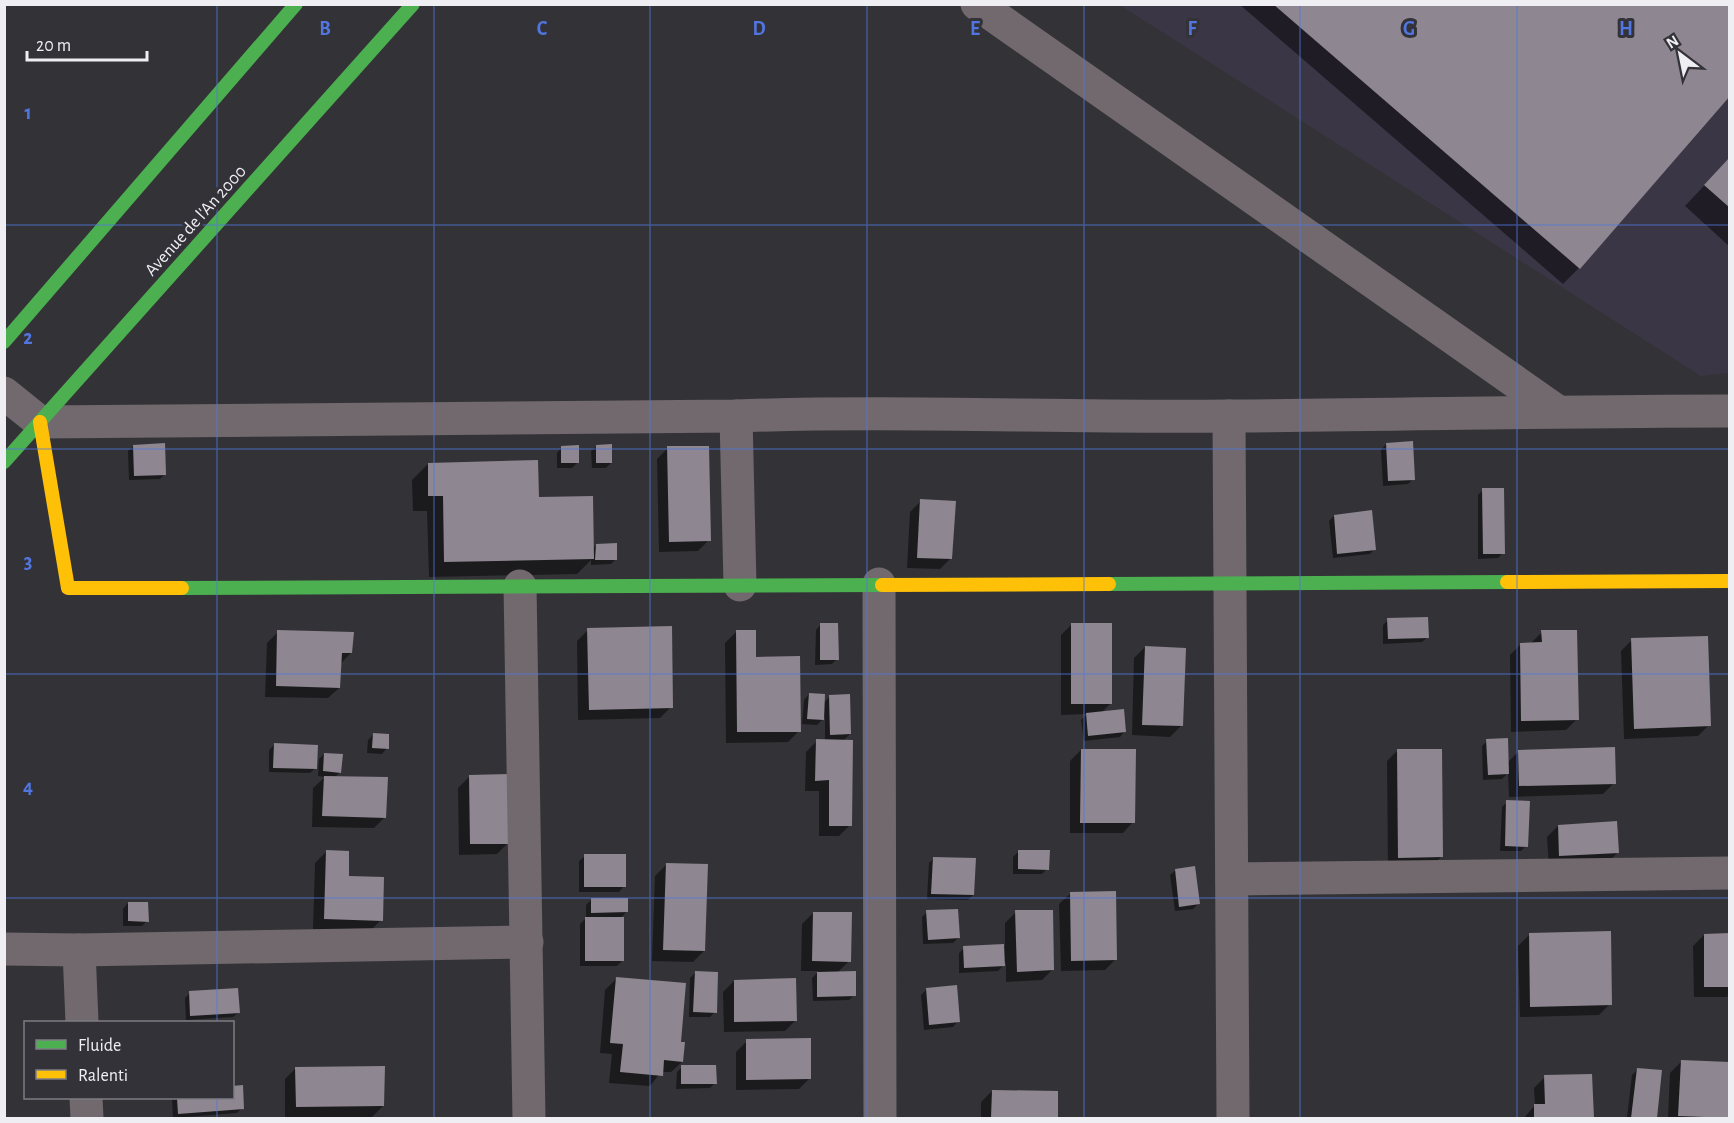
<svg xmlns="http://www.w3.org/2000/svg" width="1734" height="1123" font-family="'Alegreya Sans',sans-serif">
  <rect width="100%" height="100%" fill="#333337"/>
  <path fill="#3b3646" d="M1120,5H1729V373L1701,376Z"/>
  <g fill="#0007">
    <path d="M1239,4H1730L1579,268L1563,284Z"/>
    <path d="M1730,158V247L1685,206Z"/>
    <path d="M1386,444L1413,479L1408,484L1383,486L1381,450Z"/>
    <path d="M134,446L165,474L160,479L129,480L128,451Z"/>
    <path d="M597,446L611,463L606,468H592L591,451Z"/>
    <path d="M562,447L578,462L572,468H557V453Z"/>
    <path d="M668,448L709,540L698,551L659,552L657,459Z"/>
    <path d="M428,464L538,499L593,549L596,545L616,559L611,564L591,565V560L577,574L429,577L427,511H413L412,480Z"/>
    <path d="M1483,490L1503,553L1498,558L1478,559V495Z"/>
    <path d="M921,501L951,558L940,569L907,568L910,512Z"/>
    <path d="M1334,516L1375,549L1370,554L1333,558L1329,521Z"/>
    <path d="M1388,620L1428,637L1422,642L1383,644V625Z"/>
    <path d="M821,624L837,659L832,664L815,665L816,630Z"/>
    <path d="M1072,624L1111,703L1101,713L1125,731L1120,737L1084,741L1081,720L1087,714L1061,715V635Z"/>
    <path d="M588,630L671,707L660,718L578,720L577,641Z"/>
    <path d="M278,632L351,653L340,664L339,688L328,698L265,697L267,643Z"/>
    <path d="M736,632L799,731L788,742L726,743L725,643Z"/>
    <path d="M1542,632L1577,719L1566,730L1511,732L1510,655L1521,644L1531,643Z"/>
    <path d="M1632,640L1709,725L1698,736L1624,739L1621,651Z"/>
    <path d="M1145,647L1181,726L1170,737L1132,735L1134,658Z"/>
    <path d="M809,694L823,704L830,696L850,734L843,741L850,825L839,836H819V791H805L806,752L817,741H825V717L817,725L802,724L804,700Z"/>
    <path d="M374,734L387,748L382,754L367,753L368,740Z"/>
    <path d="M1487,741L1507,763L1519,751L1614,783L1603,794L1509,797L1508,773L1502,779L1483,780L1482,746Z"/>
    <path d="M274,745L316,768L310,773L269,772V750Z"/>
    <path d="M1081,750L1133,822L1123,833H1070V761Z"/>
    <path d="M1398,750L1441,857L1430,868H1388L1387,761Z"/>
    <path d="M324,754L340,772L335,777L385,817L374,828L312,827L313,788L325,777L318,776L319,759Z"/>
    <path d="M469,777L508,843L497,854L459,855L458,788Z"/>
    <path d="M1507,802L1526,846L1521,851H1500L1502,807Z"/>
    <path d="M1558,826L1617,853L1607,864L1549,866L1547,837Z"/>
    <path d="M1019,851L1047,869L1042,874H1013V857Z"/>
    <path d="M326,852L381,920L370,931L313,929L315,863Z"/>
    <path d="M585,856L624,886L619,892H579V861Z"/>
    <path d="M934,858L973,895L968,900L927,899L929,863Z"/>
    <path d="M666,865L704,951L693,962L652,961L655,876Z"/>
    <path d="M1176,870L1198,904L1193,909L1175,911L1170,875Z"/>
    <path d="M1070,894L1116,959L1105,970L1061,971L1059,904Z"/>
    <path d="M591,900L626,912L620,919L622,961L617,966H580V924L586,918V905Z"/>
    <path d="M128,903L147,921L142,926H123V909Z"/>
    <path d="M927,912L958,938L953,943L923,944L922,917Z"/>
    <path d="M1016,912L1053,969L1042,980L1006,982V963L998,971L959,973V953L964,948L1005,946V923Z"/>
    <path d="M813,913L849,961L837,973L854,995L849,1000L813,1001L812,978L819,971H801L802,924Z"/>
    <path d="M1529,935L1610,1004L1599,1015L1520,1017L1518,946Z"/>
    <path d="M1704,935H1730V994L1727,997H1694L1693,946Z"/>
    <path d="M695,973L715,1012L710,1017H689L690,978Z"/>
    <path d="M616,979L679,1043L682,1062L671,1072H661L650,1086L609,1083L612,1054L600,1053L605,990Z"/>
    <path d="M734,981L796,1020L785,1031L724,1032L723,992Z"/>
    <path d="M926,990L958,1021L953,1027L924,1030L921,995Z"/>
    <path d="M190,993L239,1012L233,1017L186,1020L185,998Z"/>
    <path d="M747,1041L810,1078L799,1089L736,1090V1052Z"/>
    <path d="M1681,1062L1730,1063V1118H1668L1670,1073Z"/>
    <path d="M682,1067L715,1083L710,1088L676,1089L677,1072Z"/>
    <path d="M296,1068L383,1106L372,1117H285V1079Z"/>
    <path d="M1637,1070L1660,1072L1656,1118H1627L1632,1075Z"/>
    <path d="M1591,1075L1592,1118H1524L1535,1105L1534,1088L1545,1077Z"/>
    <path d="M992,1091L1057,1093L1056,1118H981V1102Z"/>
    <path d="M172,1098H232L242,1108L237,1113L173,1118Z"/>
  </g>
  <g fill="#8e8690">
    <path d="M1273,4H1730V96L1580,269Z"/>
    <path d="M1730,157V208L1704,185Z"/>
    <path d="M1413,441L1415,480L1388,481L1386,443Z"/>
    <path d="M165,443L166,475L134,476L133,445Z"/>
    <path d="M612,444V463H596V445Z"/>
    <path d="M579,445V463H561V446Z"/>
    <path d="M667,446H709L711,541L669,542Z"/>
    <path d="M538,460L539,497L593,496L594,559L444,562L443,496H428V463Z"/>
    <path d="M1482,488H1504L1505,554H1483Z"/>
    <path d="M920,499L956,501L952,559L917,558Z"/>
    <path d="M1372,510L1376,550L1337,554L1334,515Z"/>
    <path d="M617,543V560H595L596,544Z"/>
    <path d="M1428,617L1429,638L1388,639L1387,618Z"/>
    <path d="M820,623H838L839,660H820Z"/>
    <rect x="1071" y="623" width="41" height="81"/>
    <path d="M672,626L673,708L589,710L587,628Z"/>
    <path d="M277,630L354,632L352,653H342L340,688L276,686Z"/>
    <path d="M736,630H756V657L800,656L801,732H737Z"/>
    <path d="M1541,630H1577L1579,720L1521,721L1520,643L1542,642Z"/>
    <path d="M1708,636L1711,726L1634,729L1631,638Z"/>
    <path d="M1145,646L1186,648L1183,726L1142,725Z"/>
    <path d="M809,693L825,694L824,720L807,719Z"/>
    <path d="M850,694L851,734L830,735L829,695Z"/>
    <path d="M1124,709L1126,732L1088,736L1086,713Z"/>
    <path d="M373,733L389,734V749L372,748Z"/>
    <path d="M1508,738L1509,774L1488,775L1486,739Z"/>
    <path d="M816,739L853,740L852,826H829V780L815,781Z"/>
    <path d="M274,743L318,745L317,769L273,768Z"/>
    <path d="M1615,747L1616,784L1519,786L1518,750Z"/>
    <path d="M1081,749H1136L1135,823H1080Z"/>
    <path d="M1397,749H1442L1443,857L1398,858Z"/>
    <path d="M324,753L343,754L341,773L323,771Z"/>
    <path d="M509,774L510,844H470L469,775Z"/>
    <path d="M324,776L388,777L386,818L322,816Z"/>
    <path d="M1506,800L1530,801L1528,847L1505,846Z"/>
    <path d="M1617,821L1619,853L1559,856L1558,825Z"/>
    <path d="M326,850L349,851V876L384,877L383,921L324,919Z"/>
    <path d="M1018,850H1050L1049,870L1018,869Z"/>
    <rect x="584" y="854" width="42" height="33"/>
    <path d="M933,857L976,858L974,895L931,894Z"/>
    <path d="M666,863L708,864L705,951L663,950Z"/>
    <path d="M1195,866L1200,904L1179,907L1175,869Z"/>
    <path d="M1116,891L1117,960L1071,961L1070,892Z"/>
    <path d="M591,898H628V912L591,913Z"/>
    <path d="M128,902H148L149,922L128,921Z"/>
    <path d="M958,909L960,938L928,940L926,910Z"/>
    <path d="M1015,910H1053L1054,970L1017,972Z"/>
    <path d="M813,912H852L851,962L812,961Z"/>
    <rect x="585" y="917" width="39" height="44"/>
    <path d="M1611,931L1612,1005L1530,1007L1529,933Z"/>
    <path d="M1730,933V987H1704V934Z"/>
    <path d="M1004,944L1005,966L964,968L963,946Z"/>
    <path d="M695,971L718,972L717,1013L693,1012Z"/>
    <path d="M856,971V996L817,997V972Z"/>
    <path d="M616,977L686,983L681,1042H685L683,1062L664,1060L663,1076L620,1072L623,1044L610,1043Z"/>
    <path d="M796,978L797,1021L734,1022V980Z"/>
    <path d="M957,985L960,1022L929,1025L926,988Z"/>
    <path d="M238,988L240,1013L190,1016L189,991Z"/>
    <path d="M811,1038V1079L746,1080V1039Z"/>
    <path d="M1681,1060L1730,1062V1118L1678,1116Z"/>
    <path d="M681,1065H716L717,1084H681Z"/>
    <path d="M385,1066L384,1106L296,1107L295,1067Z"/>
    <path d="M1637,1068L1662,1070L1657,1118H1631Z"/>
    <path d="M1592,1074L1594,1118H1534V1104H1545L1544,1075Z"/>
    <path d="M243,1085L244,1109L178,1114L177,1098H232V1086Z"/>
    <path d="M992,1090L1058,1091V1118H991Z"/>
  </g>
  <g fill="none" stroke-linecap="round" stroke-linejoin="round">
    <g stroke="#71696d" stroke-width="33">
      <path d="M977,4L1557,411"/>
      <path d="M4,393L40,422L736,416C900,410 1065,418 1230,416C1397,415 1563,411 1730,411"/>
      <path d="M736,416L740,585"/>
      <path d="M1229,416L1233,1118"/>
      <path d="M879,584L880,1118"/>
      <path d="M520,586L529,1118"/>
      <path d="M1232,879L1730,873"/>
      <path d="M4,949L79,950L527,942"/>
      <path d="M79,950L82,1022"/>
      <path d="M86,1098L87,1118"/>
    </g>
    <g stroke="#4caf50" stroke-width="14">
      <path d="M4,342L296,4"/>
      <path d="M4,462L413,4"/>
      <path d="M1109,584L1507,582"/>
      <path d="M182,588L882,585"/>
    </g>
    <g stroke="#ffc107" stroke-width="14">
      <path d="M40,422L68,588H182"/>
      <path d="M1507,582L1730,581"/>
      <path d="M882,585L1109,584"/>
    </g>
  </g>
  <path fill="none" stroke="#5276df" stroke-width="1.5" stroke-opacity="0.55" d="M217,4V1022M434,4V1118M650,4V1118M867,4V1118M1084,4V1118M1300,4V1118M1517,4V1118M4,225H1730M4,449H1730M4,674H1730M4,898H1730M217,1098V1118"/>
  <g text-anchor="middle" dominant-baseline="central" stroke-width="6" stroke-linejoin="round" paint-order="stroke">
    <g font-size="18" fill="#efeff3" stroke="#323238">
      <text transform="translate(196 221) rotate(-48)">Avenue de l'An 2000</text>
    </g>
  </g>
  <g font-size="20" text-anchor="middle" font-weight="bold" fill="#5276df" stroke="#323238" stroke-width="6" stroke-linejoin="round" paint-order="stroke">
    <text x="325" y="35">B</text>
    <text x="542" y="35">C</text>
    <text x="759" y="35">D</text>
    <text x="975" y="35">E</text>
    <text x="1192" y="35">F</text>
    <text x="1409" y="35">G</text>
    <text x="1626" y="35">H</text>
    <text x="28" y="119">1</text>
    <text x="28" y="344">2</text>
    <text x="28" y="568">3</text>
    <text x="28" y="793">4</text>
  </g>
  <rect width="1734" height="1123" fill="none" stroke="#efeff3" stroke-width="12"/>
  <rect x="24" y="1021" width="210" height="78" fill="#323238" stroke="#7e7e83" stroke-width="1.5"/>
  <rect x="36" y="1040" width="30" height="9" fill="#4caf50" stroke="#7e7e83" stroke-width="1.5"/>
  <text x="78" y="1051" font-size="18" fill="#efeff3">Fluide</text>
  <rect x="36" y="1070" width="30" height="9" fill="#ffc107" stroke="#7e7e83" stroke-width="1.5"/>
  <text x="78" y="1081" font-size="18" fill="#efeff3">Ralenti</text>
  <g transform="translate(1680 54) rotate(328)" stroke="#323238" stroke-width="4.5" paint-order="stroke">
  <path d="M0-4.5L10 22L0 15L-10 22Z" fill="#efeff3"/>
  <text y="-9" font-size="16" font-weight="bold" text-anchor="middle" fill="#efeff3">N</text>
  </g>
  <path d="M27 51v9h120v-9" fill="none" stroke="#efeff3" stroke-width="3"/>
  <text x="36" y="51" font-size="18" fill="#efeff3" stroke="#323238" stroke-width="4.5" paint-order="stroke">20 m</text>
</svg>
